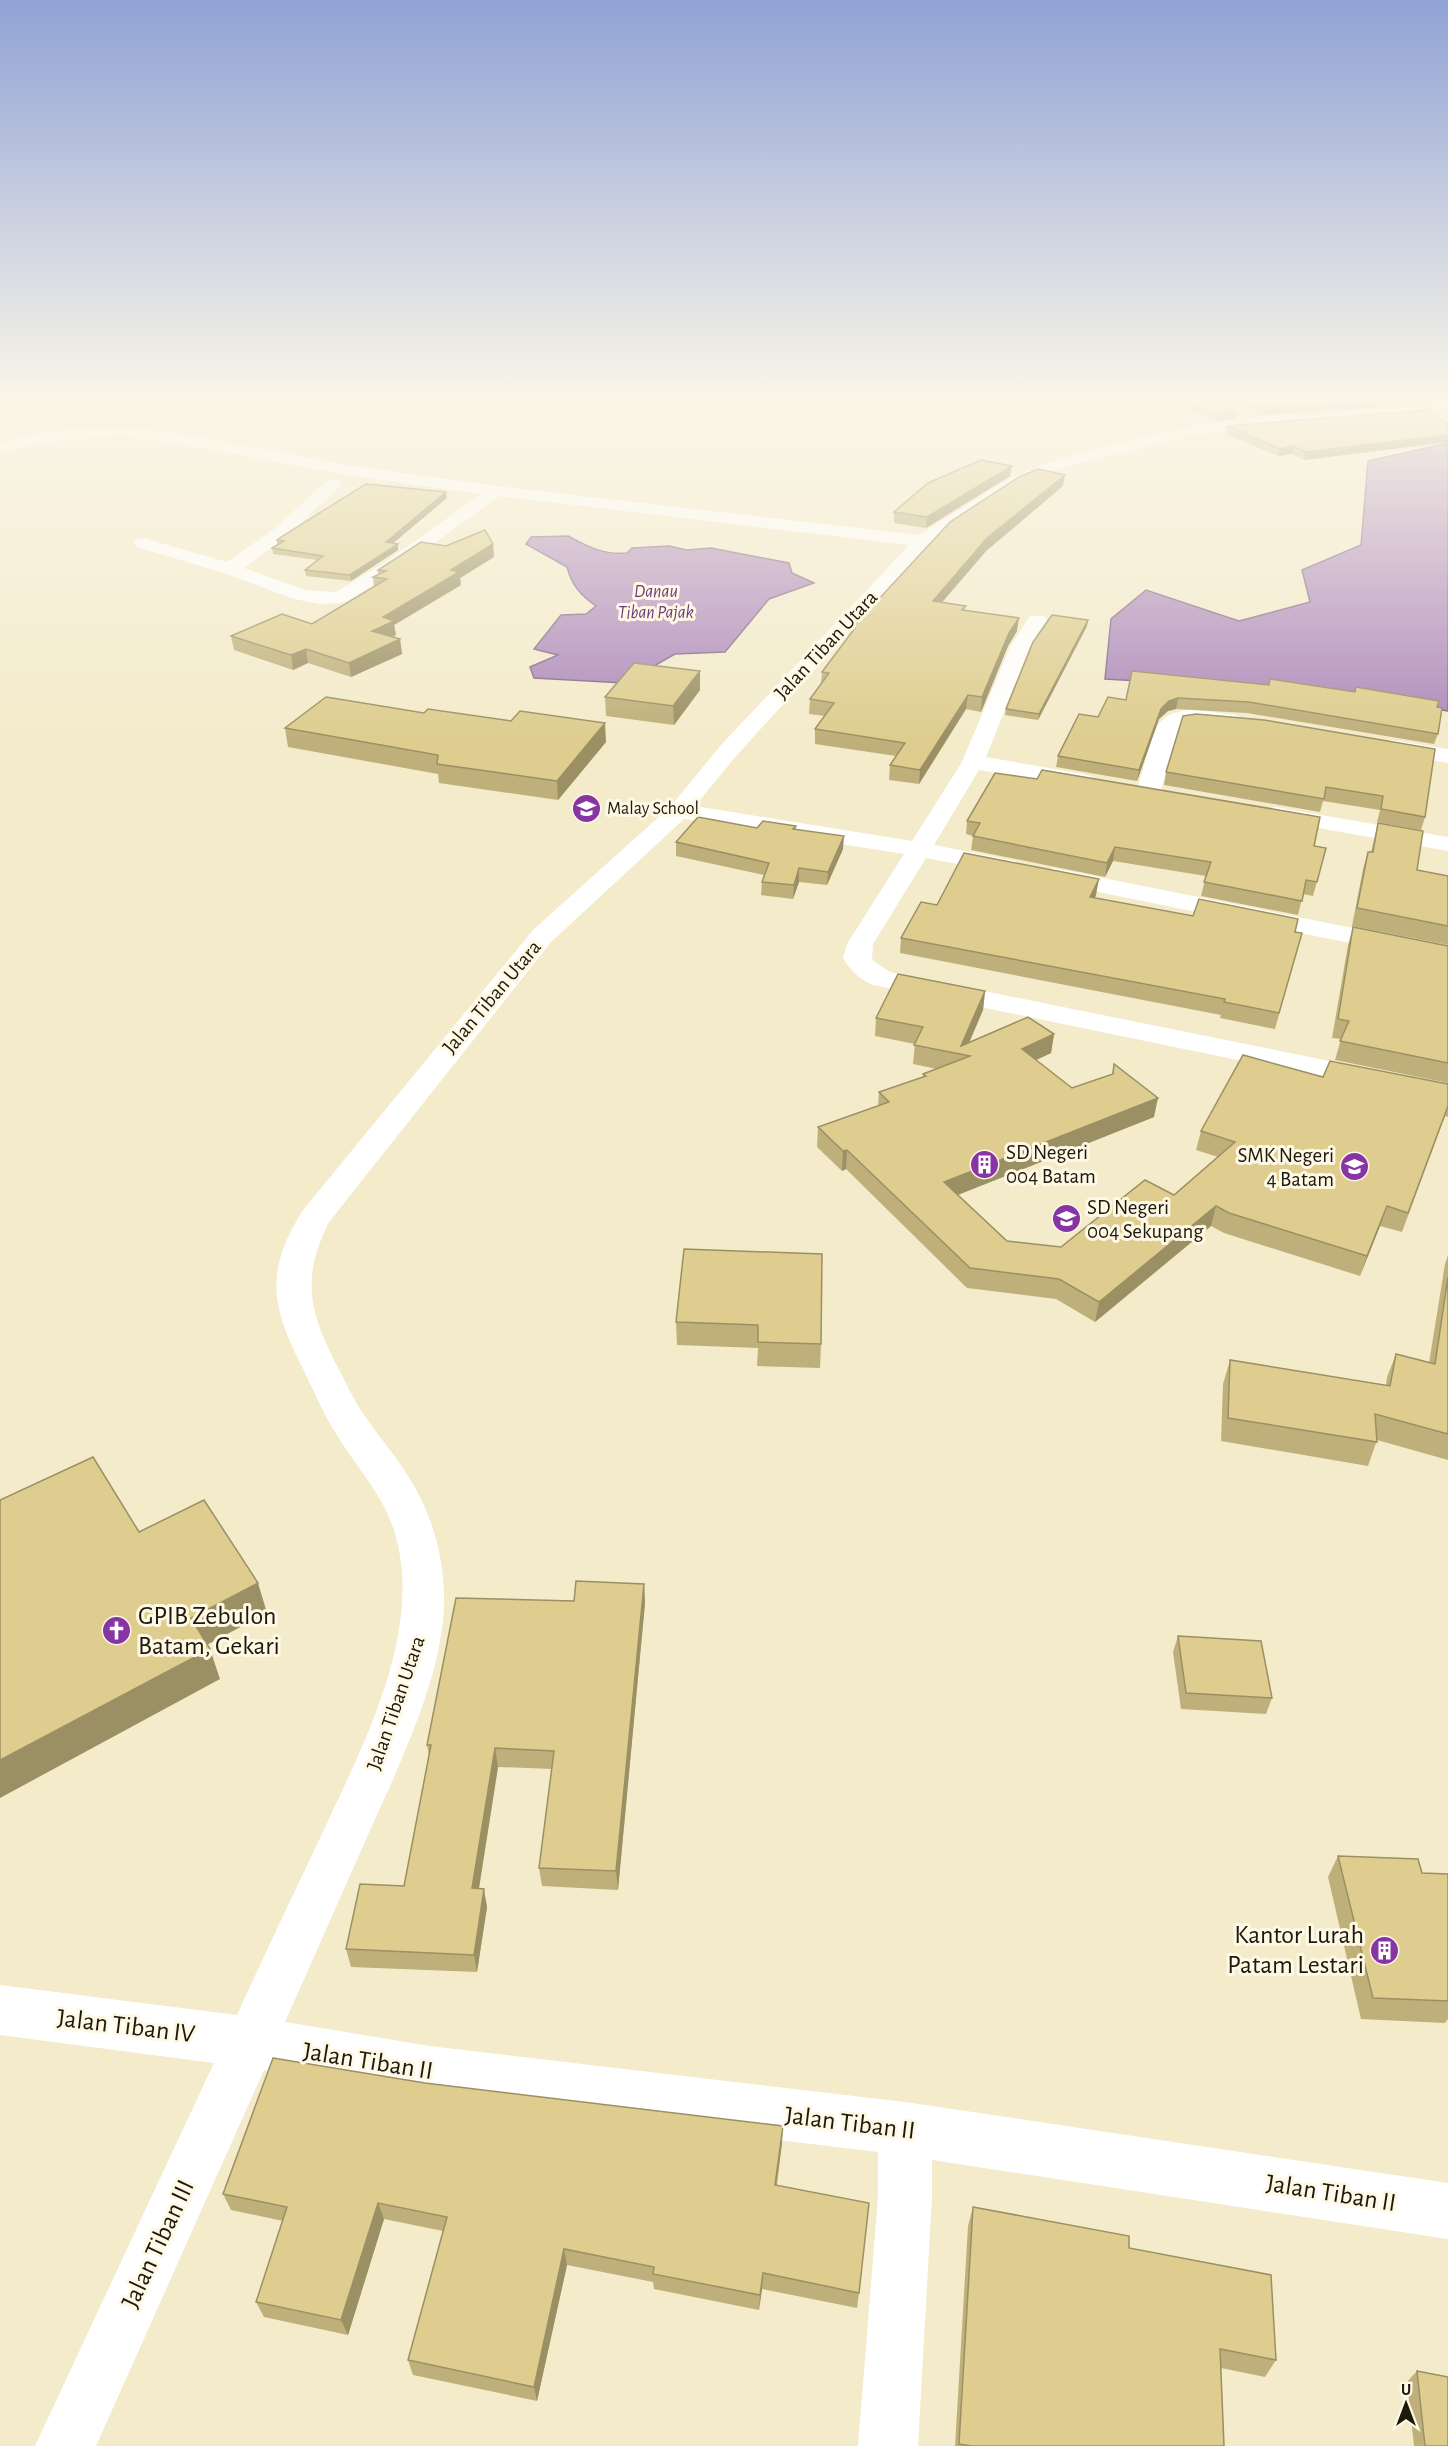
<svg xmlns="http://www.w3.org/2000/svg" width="1448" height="2446" font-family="'Alegreya Sans',sans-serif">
  <rect width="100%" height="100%" fill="#f4ebcb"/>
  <g fill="#ae8abc" stroke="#826888" stroke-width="1.5">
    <path d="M1448,443V711L1332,692L1105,679L1111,619L1146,590L1239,621L1310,602L1302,570L1361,545L1368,461Z"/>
    <path d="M568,536C588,547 604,555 627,553L632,548L669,546L687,550L711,548L789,563L792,573L814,583L769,599L725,652L675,654L624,683L534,678L530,667L558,655L534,649L561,615L586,614L596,606C580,595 572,585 567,567L526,544L531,537Z"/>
  </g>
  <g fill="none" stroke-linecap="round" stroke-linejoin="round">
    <g fill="#fff" fill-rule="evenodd">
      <path d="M1448,405V413L1258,427L1185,437L1062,468L1017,487L928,545L737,755L695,806L912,841L962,762L1010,647L1030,616H1044L1047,620L1030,647L986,757L1083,774L1091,776L1095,781L1091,786L1083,788L979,770L934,845L1015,861L1018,866L1015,871L1006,873L926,858L873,944L872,960L890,972L1448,1085V1103L873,985C859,979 851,971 843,958L847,944L904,854L684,819L551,942L329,1222C301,1278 309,1311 336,1364C346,1382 354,1402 367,1419C382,1441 401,1462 414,1486C433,1519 443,1556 444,1594C446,1672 399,1765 368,1835C340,1897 313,1960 285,2022L430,2046L905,2102L1448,2183V2239L932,2160V2197L918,2446H858L878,2197V2152L430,2098L264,2070L96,2446H35L214,2063L0,2035V1985L237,2015C264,1956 292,1897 320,1838C357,1758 408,1663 402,1573C397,1506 367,1484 335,1432C321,1410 312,1386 300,1363C270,1303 266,1269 303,1210L533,930L671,806L721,745L909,545L499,496L399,569L347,601L340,603L321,604L294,599L224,573L137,547L134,543L137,539L143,538L227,562L274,529L328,480H340L342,483L340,486L286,537L244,568L305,590L336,592L387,561L481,494L346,475L204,448L128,437L66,439L0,452V442L66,429L128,427L204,438L346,465L496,486L919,535L1005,481L1050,462L1116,443L1185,427L1258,417Z"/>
      <path d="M1197,710L1236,715L1239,720L1236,725C1217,729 1196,716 1179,728L1160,793L1156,798L1148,800L1140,798L1136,793C1141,778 1152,730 1161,721C1170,711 1185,710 1197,710Z"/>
      <path d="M1392,740L1448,749V763L1384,752L1381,747L1384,742Z"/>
      <path d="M1275,807L1448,837V851L1267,819L1263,814L1267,809Z"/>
      <path d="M1053,868L1448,947V963L1044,881L1040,876L1044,871Z"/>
    </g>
  </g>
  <g fill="#bfb07b">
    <path d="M1163,396H1207L1236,412L1235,419L1216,421Z"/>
    <path d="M1223,396H1409L1411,405L1260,415Z"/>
    <path d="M1448,425V442L1304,460L1292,454L1278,456L1226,434L1227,426Z"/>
    <path d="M1010,476L926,528L894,523V512Z"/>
    <path d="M1063,486L986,551L942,602L1017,631L1008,646L981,712L966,709L919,784L889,780L890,765L896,756L815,744V729L825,716L809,714L810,699L821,684L822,672L852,632V628Z"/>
    <path d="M447,498L392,544H398V550L351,581L306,576L305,570L317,560L273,554L272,548L277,545V540Z"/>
    <path d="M494,557L460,578L461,585L394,625L396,635L392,637L400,639L402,654L351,677L308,663L293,670L234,650L231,636L312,624L374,587L373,577L378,574V570Z"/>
    <path d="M1087,626L1038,720L1005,715L1006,709Z"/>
    <path d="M1269,685L1355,692L1437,707L1438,734L1434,744L1247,713L1176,709L1168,711L1159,719L1137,781L1056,767L1058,756L1098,717L1126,700Z"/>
    <path d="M700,690L674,725L606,716L605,697Z"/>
    <path d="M424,713L606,742L558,800L439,783L438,774L288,747L285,728Z"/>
    <path d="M1264,720L1425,817L1421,830L1377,822L1380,810L1323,801L1320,812L1164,785L1166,772Z"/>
    <path d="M967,821L1314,846L1326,848L1313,896L1303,894L1298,915L1201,896L1206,876L1113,861L1105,877L971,850L973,836L966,834Z"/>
    <path d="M1378,823L1417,870L1448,876V945L1352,926L1363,869L1368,852H1371Z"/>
    <path d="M796,826V830L843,849L827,885L799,882L793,899L761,895L762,882L764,875L676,856V842L757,828Z"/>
    <path d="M1096,895L1095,898L1193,916L1295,932L1298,948L1275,1029L1220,1018L1221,1015L900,953L901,938L937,905Z"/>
    <path d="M1353,927L1448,946V1083L1335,1060L1341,1039L1332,1038L1348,945Z"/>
    <path d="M985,991L983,1010L968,1043L1054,1034L1051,1053L1036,1060L1072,1088L1112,1074L1114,1064L1154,1117L958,1195L1007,1241L1061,1247L1174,1195L1218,1157L1196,1150L1201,1131L1323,1077L1448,1084V1117L1445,1116L1402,1232L1380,1226L1360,1276L1224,1233L1211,1226L1095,1322L1056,1299L967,1288L846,1169L842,1171L817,1147L818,1127L878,1106L879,1092L923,1077V1074L937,1069L913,1064L915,1044L875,1036L876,1018Z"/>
    <path d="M684,1249L821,1344L820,1368L757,1366L758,1348L677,1345L676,1322Z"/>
    <path d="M1448,1255V1460L1377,1440L1368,1466L1221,1441L1223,1384L1230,1360L1386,1385L1387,1377L1396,1354L1429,1363L1445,1264Z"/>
    <path d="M644,1584L645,1603L618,1890L542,1886L539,1868L552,1769L498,1767L479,1889L487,1907L477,1972L351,1967L346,1949L404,1886L429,1756L427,1745L574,1601Z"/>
    <path d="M1178,1636L1272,1698L1266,1714L1181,1709L1173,1652Z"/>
    <path d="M1338,1856L1422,1873L1448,1874V2019L1445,2023L1361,2019L1328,1877Z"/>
    <path d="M782,2143L777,2185L859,2293L857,2308L762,2289L759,2310L654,2289L653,2282L567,2265L537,2401L413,2375L408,2360L443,2231L384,2219L348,2335L264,2317L256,2302L283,2221L231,2210L223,2194Z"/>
    <path d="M973,2207L1129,2248L1276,2360L1265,2377L1221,2368L1224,2446H955L968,2226Z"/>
    <path d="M1417,2371L1448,2446H1414L1407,2382Z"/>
  </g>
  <g fill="#9b9064">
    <path d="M1412,399L1411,405L1260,415L1262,408Z"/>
    <path d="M1236,412L1235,419L1216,421L1217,414Z"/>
    <path d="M1448,435V442L1304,460L1305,452Z"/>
    <path d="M1294,446L1292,454L1278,456L1280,449Z"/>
    <path d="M1012,466L1010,476L926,528L927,517Z"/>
    <path d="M1065,475L1063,486L986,551L932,614L933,601L987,538Z"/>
    <path d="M446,492L447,498L387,548L386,542Z"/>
    <path d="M398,544V550L351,581L350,575Z"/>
    <path d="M493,544L494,557L460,578L461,585L394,625L396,635L374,645L372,631L383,617L451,570Z"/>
    <path d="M1019,618L1017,631L1008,646L981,712L982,697L1009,633Z"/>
    <path d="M1088,620L1087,626L1038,720L1039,714Z"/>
    <path d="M400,639L402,654L351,677L349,663Z"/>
    <path d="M306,649L308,663L293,670L291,655Z"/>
    <path d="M700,671V690L674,725L673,706Z"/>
    <path d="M968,695L966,709L919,784L920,770Z"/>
    <path d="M1178,698L1176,709L1168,711L1159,719L1137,781L1139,770L1161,709L1169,701Z"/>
    <path d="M605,723L606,742L558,800L557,781Z"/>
    <path d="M844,836L843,849L827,885L828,872Z"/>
    <path d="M1115,847L1113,861L1105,877L1107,863Z"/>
    <path d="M799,868V882L793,899L794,885Z"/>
    <path d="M1099,879L1096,895L1087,912L1090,897Z"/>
    <path d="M985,991L983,1010L964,1055L961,1046Z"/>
    <path d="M1054,1034L1051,1053L1019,1068L1022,1049Z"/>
    <path d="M1158,1098L1154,1117L942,1201L944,1182Z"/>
    <path d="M847,1150L846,1169L842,1171L843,1151Z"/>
    <path d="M1216,1206L1211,1226L1095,1322L1099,1302Z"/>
    <path d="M1387,1206L1380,1226L1360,1276L1367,1256Z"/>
    <path d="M258,1583L267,1613L201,1648L191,1618Z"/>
    <path d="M644,1584L645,1603L618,1890L616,1871Z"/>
    <path d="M210,1649L220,1679L0,1798V1760Z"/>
    <path d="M495,1748L498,1767L476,1906L472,1888Z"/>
    <path d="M484,1889L487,1907L477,1972L474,1955Z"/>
    <path d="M783,2126L782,2143L774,2201L775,2185Z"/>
    <path d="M378,2203L384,2219L348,2335L341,2320Z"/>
    <path d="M564,2249L567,2265L537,2401L534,2387Z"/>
    <path d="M763,2273L762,2289L759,2310L760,2295Z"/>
  </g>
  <g fill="#decd8f" stroke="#9b9064" stroke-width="1.5">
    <path d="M1178,396H1207L1236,412L1217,414Z"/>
    <path d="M1237,396H1409L1412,399L1262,408Z"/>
    <path d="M1428,410L1448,425V435L1305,452L1294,446L1280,449L1227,426Z"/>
    <path d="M981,460L1012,466L927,517L894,512L928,483Z"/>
    <path d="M1038,469L1065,475L987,538L933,601L966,606L962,610L1019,618L1009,633L982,697L968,695L920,770L890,765L905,743L815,729L834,703L810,699L829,673L822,672L855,628H852L950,522L1019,477Z"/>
    <path d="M366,484L446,492L386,542L398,544L350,575L305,570L323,556L272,548L284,541L277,540L281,537Z"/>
    <path d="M485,530L493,544L451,570L459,572L383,617L394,621L372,631L400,639L349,663L306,649L291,655L231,636L282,614L312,624L387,579L373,577L386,571L378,570L421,542L446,546Z"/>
    <path d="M1052,615L1088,620L1039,714L1006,709L1033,642Z"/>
    <path d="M634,663L700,671L673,706L605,697Z"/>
    <path d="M1132,671L1269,685L1270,679L1355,692L1356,687L1439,701L1437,707L1442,708L1438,734L1249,702L1178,698L1169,701L1161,709L1139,770L1058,756L1079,714L1098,717L1108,697L1126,700Z"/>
    <path d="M326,697L424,713L428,709L511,721L520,711L605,723L557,781L437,764L438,755L285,728Z"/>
    <path d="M1196,714L1264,720L1435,749L1425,817L1381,809L1383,796L1326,787L1324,799L1166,772L1183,716Z"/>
    <path d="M1042,770L1320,817L1314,846L1326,848L1317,882L1306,880L1302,901L1204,882L1211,862L1115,847L1107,863L973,836L980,823L967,821L995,773L1037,779Z"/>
    <path d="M698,817L757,828L763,821L796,826L793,829L844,836L828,872L799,868L794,885L762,882L769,863L676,842Z"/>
    <path d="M1378,823L1423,831L1417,870L1448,876V926L1357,908L1368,852H1373Z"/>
    <path d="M964,853L1099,879L1090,897L1193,916L1199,899L1298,919L1295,932L1302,933L1279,1013L1224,1002L1225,999L901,938L921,902L937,905Z"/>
    <path d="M1353,927L1448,946V1063L1340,1041L1349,1021L1338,1019Z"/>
    <path d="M898,974L985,991L961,1046L1028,1017L1054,1034L1022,1049L1072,1088L1113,1074L1114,1064L1158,1098L944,1182L1007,1241L1061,1247L1145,1180L1174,1195L1235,1142L1201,1131L1243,1055L1323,1077L1330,1061L1448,1084V1106L1408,1213L1387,1206L1367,1256L1229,1213L1216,1206L1099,1302L1059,1279L970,1268L847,1150L843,1151L818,1127L889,1102L879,1092L926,1076L923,1074L970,1056L914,1045L923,1027L876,1018Z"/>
    <path d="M684,1249L822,1254L821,1344L758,1342V1325L676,1322Z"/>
    <path d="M1448,1277V1434L1375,1414L1377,1442L1228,1418L1230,1360L1390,1386L1396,1354L1435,1364Z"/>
    <path d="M93,1457L139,1532L204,1500L258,1583L191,1618L210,1649L0,1760V1500Z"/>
    <path d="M576,1581L644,1584L616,1871L539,1868L554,1751L495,1748L472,1888L484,1889L474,1955L346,1949L360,1884L404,1886L431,1745H427L456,1598L574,1601Z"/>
    <path d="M1178,1636L1261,1641L1272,1698L1186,1693Z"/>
    <path d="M1338,1856L1418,1859L1422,1873L1448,1874V2001L1373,1998Z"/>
    <path d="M273,2058L425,2083L783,2126L775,2185L869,2203L859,2293L763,2273L760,2295L653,2274L654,2267L564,2249L534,2387L408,2360L447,2217L378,2203L341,2320L256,2302L287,2207L223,2194Z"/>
    <path d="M973,2207L1129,2236V2248L1271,2275L1276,2360L1220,2349L1224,2446H971L959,2444Z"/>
    <path d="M1417,2371L1448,2377V2446H1425Z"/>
  </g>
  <linearGradient id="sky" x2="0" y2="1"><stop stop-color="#91a3d6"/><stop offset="0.54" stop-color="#faf6e8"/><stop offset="1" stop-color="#faf6e8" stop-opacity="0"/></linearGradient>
  <rect width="1448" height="739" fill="url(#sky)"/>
  <defs>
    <symbol id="school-disc" viewBox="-11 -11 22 22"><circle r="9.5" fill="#8735a3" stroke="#fef8e5"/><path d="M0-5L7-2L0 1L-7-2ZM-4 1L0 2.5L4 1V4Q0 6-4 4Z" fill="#fff"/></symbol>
    <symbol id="building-disc" viewBox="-11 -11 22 22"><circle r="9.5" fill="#8735a3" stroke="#fef8e5"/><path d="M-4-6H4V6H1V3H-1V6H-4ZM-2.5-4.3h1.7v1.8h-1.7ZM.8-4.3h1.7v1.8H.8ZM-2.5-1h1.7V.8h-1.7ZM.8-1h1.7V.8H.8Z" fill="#fff"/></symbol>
    <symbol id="church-disc" viewBox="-11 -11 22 22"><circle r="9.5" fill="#8735a3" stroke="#fef8e5"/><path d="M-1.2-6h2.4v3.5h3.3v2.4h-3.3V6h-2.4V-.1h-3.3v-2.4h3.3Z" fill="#fff"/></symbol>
  </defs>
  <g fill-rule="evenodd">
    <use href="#school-disc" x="570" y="792" width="33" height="33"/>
    <use href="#building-disc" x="968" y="1148" width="33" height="33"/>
    <use href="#school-disc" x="1338" y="1150" width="33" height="33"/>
    <use href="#school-disc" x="1050" y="1202" width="33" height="33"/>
    <use href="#church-disc" x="100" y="1614" width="33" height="33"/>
    <use href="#building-disc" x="1368" y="1934" width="33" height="33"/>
  </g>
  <g text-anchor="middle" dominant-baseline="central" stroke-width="6" stroke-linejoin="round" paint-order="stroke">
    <g font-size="18" font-style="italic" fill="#693b7a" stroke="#fef8e5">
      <text x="656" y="592">Danau<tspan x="656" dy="21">Tiban Pajak</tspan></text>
    </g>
    <g font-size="18" fill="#1c190d" stroke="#fef8e5" text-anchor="start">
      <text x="607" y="809">Malay School</text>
    </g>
    <g font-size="21" fill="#1c190d" stroke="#fef8e5">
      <text transform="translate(826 645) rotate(-47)">Jalan Tiban Utara</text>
      <text transform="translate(492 997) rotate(-50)">Jalan Tiban Utara</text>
      <text transform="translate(396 1703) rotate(-71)">Jalan Tiban Utara</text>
    </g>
    <g font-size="21" fill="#1c190d" stroke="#fef8e5" text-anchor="start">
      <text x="1006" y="1152">SD Negeri<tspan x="1006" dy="24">004 Batam</tspan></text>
      <text x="1334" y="1155" text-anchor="end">SMK Negeri<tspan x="1334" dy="24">4 Batam</tspan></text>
      <text x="1087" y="1207">SD Negeri<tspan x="1087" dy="24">004 Sekupang</tspan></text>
    </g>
    <g font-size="26" fill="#1c190d" stroke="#fef8e5" text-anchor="start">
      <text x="138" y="1616">GPIB Zebulon<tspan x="138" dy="30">Batam, Gekari</tspan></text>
      <text x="1364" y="1935" text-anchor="end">Kantor Lurah<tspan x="1364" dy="30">Patam Lestari</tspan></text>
    </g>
    <g font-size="26" fill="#1c190d" stroke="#fef8e5">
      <text transform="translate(126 2026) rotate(7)">Jalan Tiban IV</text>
      <text transform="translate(368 2061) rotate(9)">Jalan Tiban II</text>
      <text transform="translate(850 2123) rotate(7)">Jalan Tiban II</text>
      <text transform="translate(1331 2193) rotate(9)">Jalan Tiban II</text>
      <text transform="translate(158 2244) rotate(-65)">Jalan Tiban III</text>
    </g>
  </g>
  <g transform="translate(1406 2404)" stroke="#fef8e5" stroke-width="4.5" paint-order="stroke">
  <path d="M0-4.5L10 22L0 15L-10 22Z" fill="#1c190d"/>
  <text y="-9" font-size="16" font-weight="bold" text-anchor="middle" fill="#1c190d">U</text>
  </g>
</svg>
